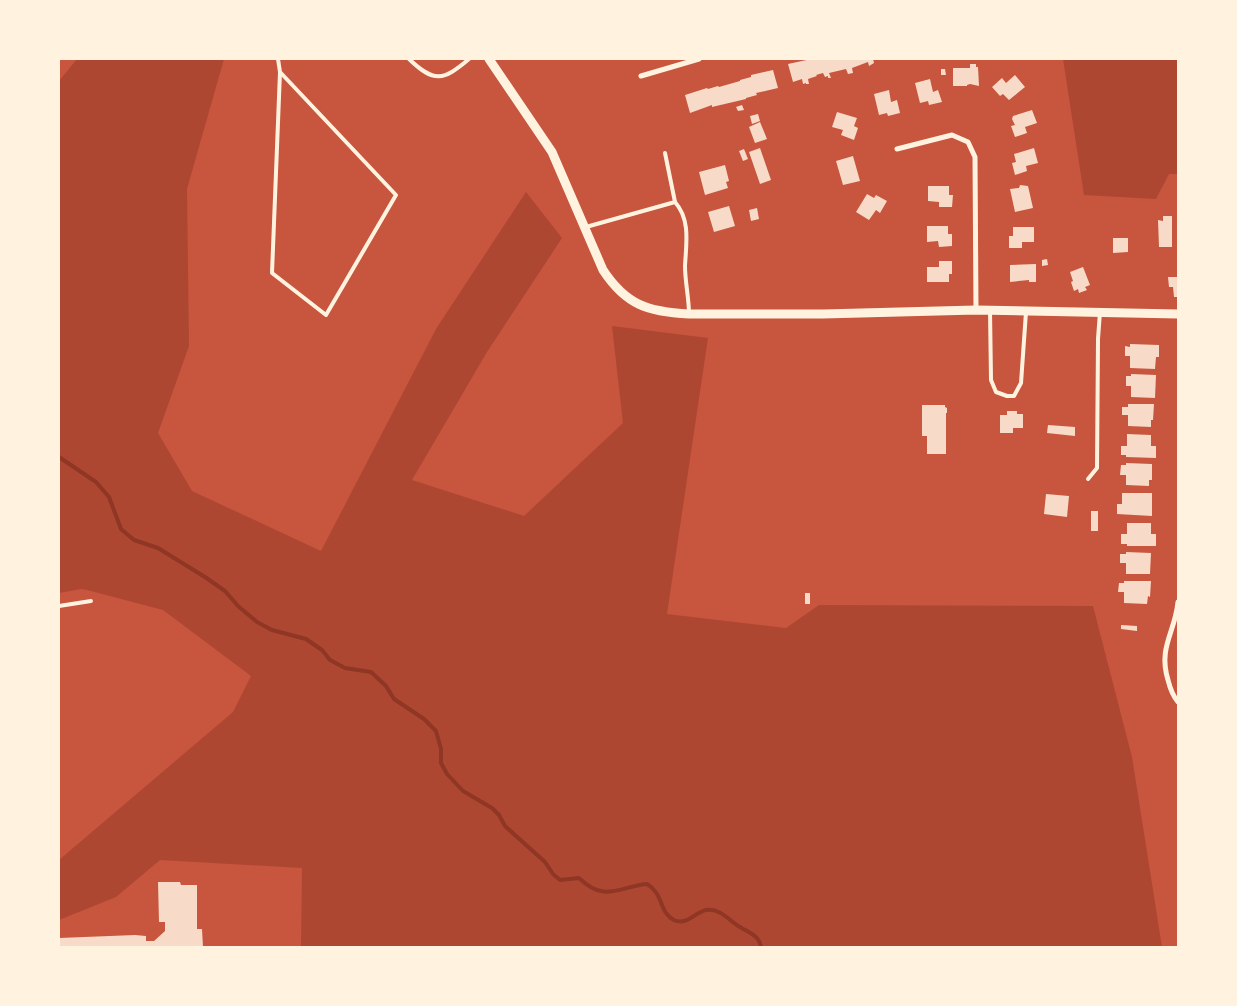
<svg xmlns="http://www.w3.org/2000/svg" width="1237" height="1006" font-family="Barlow,sans-serif">
  <rect width="100%" height="100%" fill="#c8553d"/>
  <g fill="#ae4732">
    <path d="M77,59H224L187,189L189,346L158,433L192,491L321,551L436,329L526,192L562,238L487,352L412,480L524,516L623,423L612,326L708,338L667,614L786,628L819,605L1093,606L1132,757L1162,947H301L302,868L160,860L116,897L59,920V860L233,712L251,676L163,610L87,590L81,589L59,593V81Z"/>
    <path d="M1063,59H1178V174H1169L1156,199L1084,195Z"/>
  </g>
  <g fill="none" stroke-linecap="round" stroke-linejoin="round">
    <path stroke="#8f3625" stroke-width="4" d="M59,457L96,482L109,497L121,529L134,540L158,548L205,577L225,591L238,606L257,622L272,630L306,639L322,650L330,660L345,668L371,672L386,686L394,699L424,719L436,731L441,749V763L447,774L463,791L492,808L499,815L505,826L545,862L553,874L560,880L579,878C605,903 618,887 647,884C664,894 659,913 674,920C687,926 695,912 706,910C721,908 728,920 740,927C749,933 759,935 761,947"/>
  </g>
  <g fill="#f7dbc8">
    <path d="M811,59H873L874,63L869,66L868,62L852,68L853,73L848,74L846,69L829,73L831,78H828V76L825,77L823,73L816,75L817,76L808,79L809,84H806V83L803,84L802,79L793,82L788,64Z"/>
    <path d="M970,64H976V67H978L979,86L970,84L967,85V86H953V68H970Z"/>
    <path d="M941,69H945L946,75H941Z"/>
    <path d="M773,70L778,88L756,93L757,95L746,98V99L712,107V105L690,113L685,95L707,88L708,89L718,86L719,87L740,81V80L751,77V75Z"/>
    <path d="M1015,75L1025,87L1009,100L1003,94L1000,96L992,87L1002,78L1006,83Z"/>
    <path d="M930,79L933,92L938,90L942,102L929,105L928,101L920,103L915,83Z"/>
    <path d="M889,90L891,102L897,100L900,113L888,116L887,113L879,115L874,94Z"/>
    <path d="M742,105L744,110L738,111L736,107Z"/>
    <path d="M1032,110L1037,123L1025,127L1027,133L1015,137L1011,126L1015,125L1012,119L1013,116Z"/>
    <path d="M837,112L857,118L854,126L858,128L854,140L841,135L843,130L832,127Z"/>
    <path d="M758,114L760,121L752,124L750,116Z"/>
    <path d="M760,122L767,139L755,143L749,127Z"/>
    <path d="M760,148L771,180L760,184L749,152Z"/>
    <path d="M1034,148L1038,163L1026,166L1027,171L1015,175L1012,163L1016,162L1014,154Z"/>
    <path d="M744,149L748,159L743,161L739,151Z"/>
    <path d="M853,156L860,181L843,185L836,161Z"/>
    <path d="M725,165L729,181L726,182L728,188L705,195L699,172Z"/>
    <path d="M1020,185L1028,186L1033,208L1015,212L1010,189L1019,188Z"/>
    <path d="M928,186H949V195H953L952,207H939V202L928,201Z"/>
    <path d="M867,194L874,198L876,195L887,201L880,213L876,210L869,220L856,212Z"/>
    <path d="M729,206L735,226L714,232L708,212Z"/>
    <path d="M757,208L759,219L751,221L749,210Z"/>
    <path d="M1163,216H1172V247H1159L1158,220L1163,221Z"/>
    <path d="M927,226H948V234H952V246L939,247L938,241L927,242Z"/>
    <path d="M1013,227H1034V242H1022V248H1009V236H1013Z"/>
    <path d="M1113,238H1128V252L1113,253Z"/>
    <path d="M1047,259L1048,265L1042,266V260Z"/>
    <path d="M939,261H952V274H949V282H927V267H939Z"/>
    <path d="M1036,264V282H1029V280L1010,282V265Z"/>
    <path d="M1083,267L1090,285L1085,287L1087,290L1079,293L1078,289L1074,291L1071,282L1073,281L1070,272Z"/>
    <path d="M1168,277H1178V297H1174L1173,287H1169Z"/>
    <path d="M1130,344L1159,345V357H1156L1155,369L1130,368V356H1125V346L1130,347Z"/>
    <path d="M1131,374L1156,375L1155,398L1131,397V386H1126V376H1131Z"/>
    <path d="M1128,404H1154L1153,420H1151V427L1128,426V415H1122V407H1128Z"/>
    <path d="M922,405H945V407L947,408V413H946V454H927V436H922Z"/>
    <path d="M1007,411H1017V414H1023V428H1013V433H1000V415H1007Z"/>
    <path d="M1048,425L1075,427V436L1047,433Z"/>
    <path d="M1127,434L1151,435V446H1156V458L1126,457V455H1121V446H1127Z"/>
    <path d="M1126,463L1152,464V480H1149V486L1126,485V475H1120L1121,465H1126Z"/>
    <path d="M1122,493H1152V516L1117,514V504H1122Z"/>
    <path d="M1046,494L1069,496L1067,517L1044,514Z"/>
    <rect x="1091" y="511" width="7" height="20"/>
    <path d="M1127,523H1151V534H1156V546H1127V544H1121V534H1127Z"/>
    <path d="M1126,552L1151,553L1150,574H1126V563H1120V554H1126Z"/>
    <path d="M1124,581H1151L1150,597L1148,596L1147,604L1124,603V592H1118L1119,583H1124Z"/>
    <rect x="805" y="593" width="5" height="11"/>
    <path d="M1121,625L1137,626V631L1121,629Z"/>
    <path d="M158,882H180L181,885H197V929H202L203,947H59V938L135,935L146,936V941H154L165,931V922H159Z"/>
  </g>
  <g fill="none" stroke-linecap="round" stroke-linejoin="round">
    <g stroke="#fff3e0" stroke-width="4">
      <path d="M278,59L280,72L272,273L326,315L396,195L280,72"/>
      <path d="M409,59C434,83 443,81 469,59"/>
      <path d="M675,202C691,220 686,245 685,266C685,282 689,298 689,314"/>
      <path d="M586,227L675,202L665,153"/>
      <path d="M990,310L991,380L996,392L1007,396H1014L1021,383L1026,312"/>
      <path d="M1088,479L1097,468L1098,339L1100,312"/>
      <path d="M59,606L91,601"/>
    </g>
    <g stroke="#fff3e0" stroke-width="5">
      <path d="M641,76L699,59"/>
      <path d="M897,149L952,135L968,142L975,157L976,310"/>
      <path d="M1178,602C1175,633 1158,647 1168,680C1170,688 1173,696 1178,702"/>
    </g>
    <path stroke="#fff3e0" stroke-width="9" d="M489,59L552,152L603,270C626,305 648,312 689,314H823L976,310L1178,314"/>
  </g>
  <rect width="1237" height="1006" fill="none" stroke="#fff3e0" stroke-width="120"/>
</svg>
